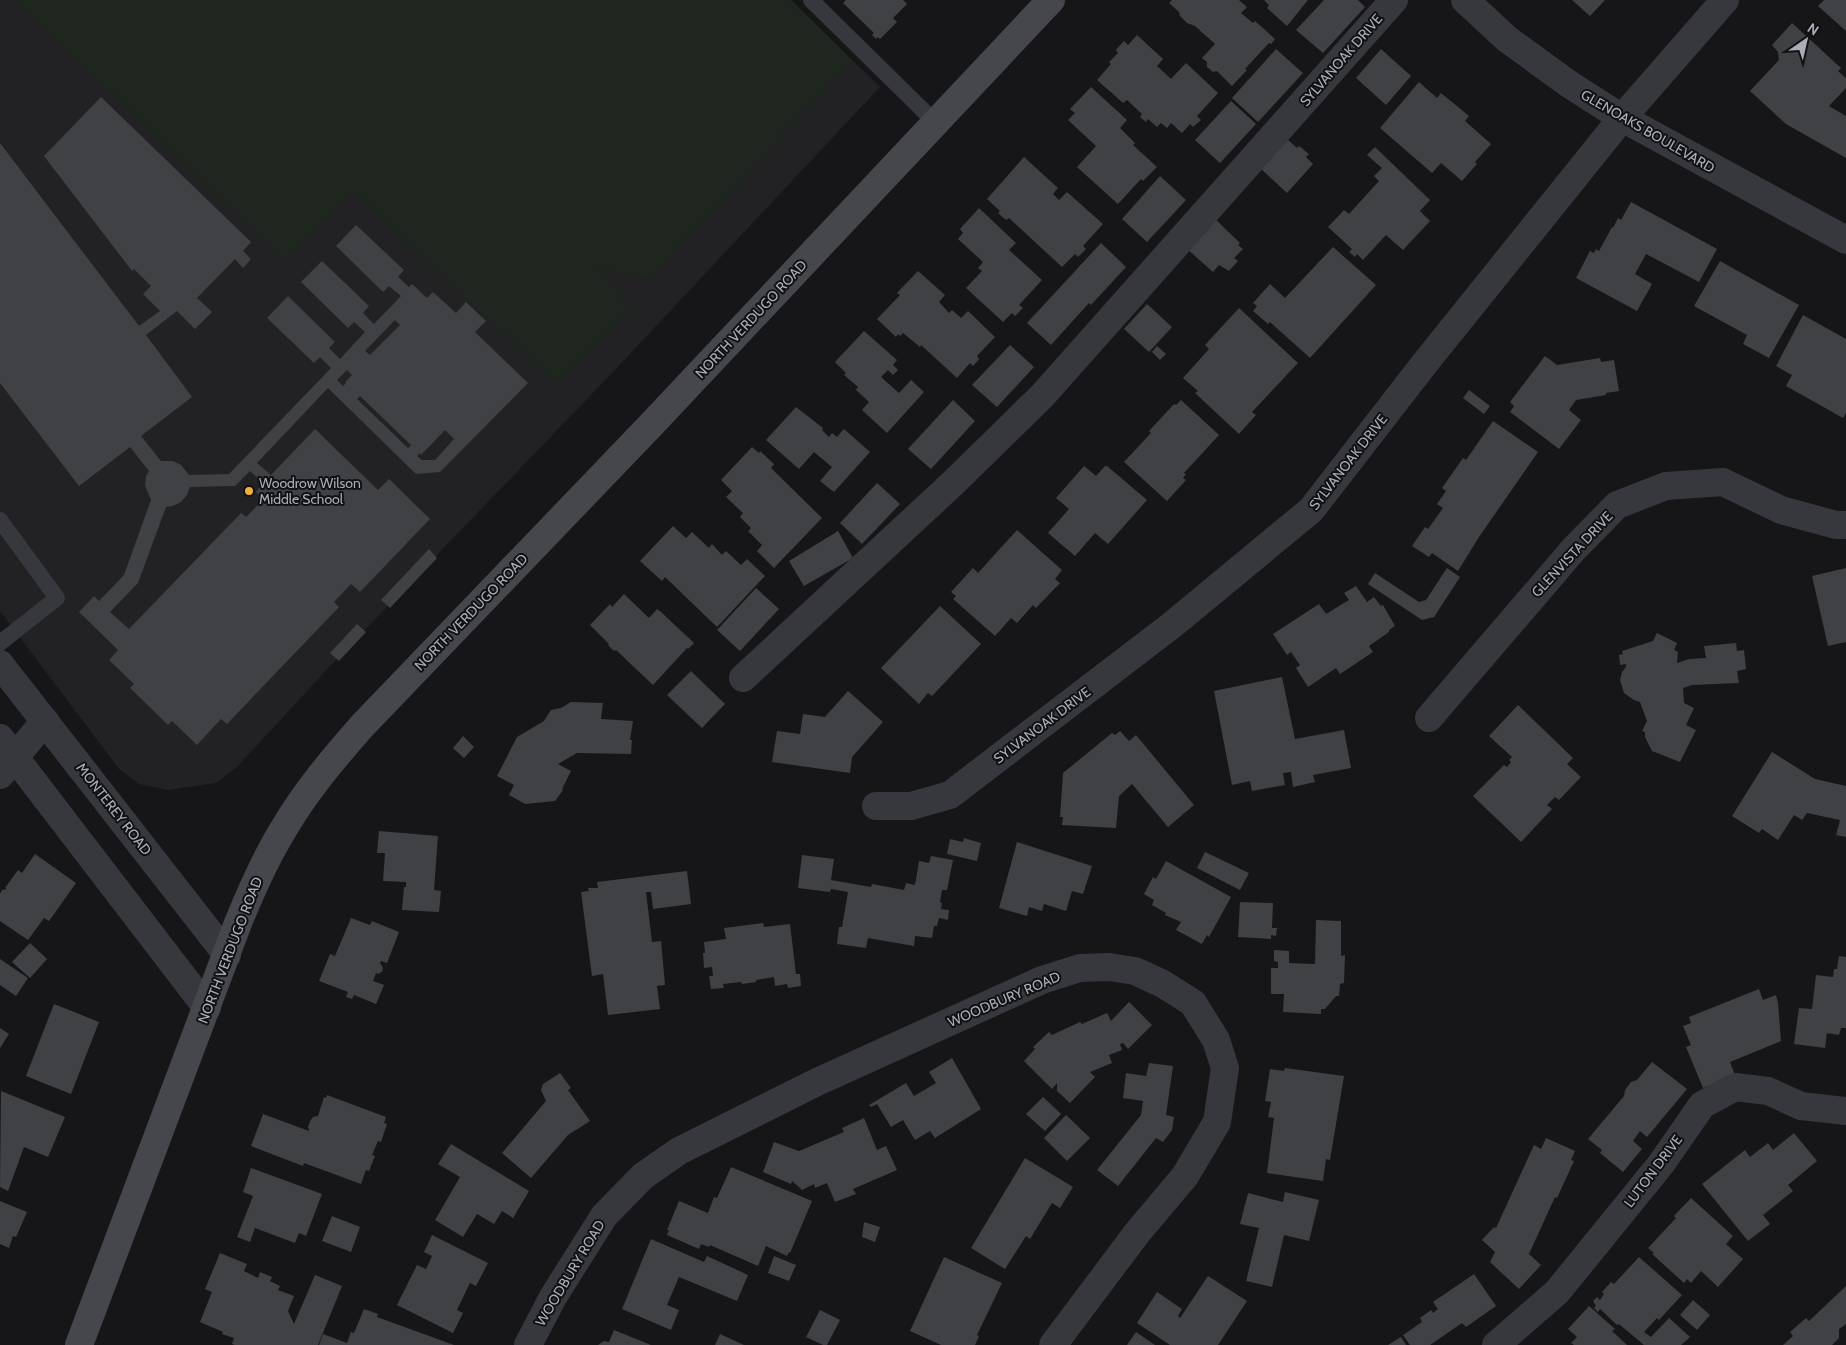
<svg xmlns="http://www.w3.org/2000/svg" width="1846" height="1345" font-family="Cabin,sans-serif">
  <rect width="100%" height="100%" fill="#161618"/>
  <path fill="#222225" d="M0,0H791L880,87L614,371L333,663L237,767L216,783L168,790L139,784L119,769L0,611Z"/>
  <path fill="#1e261f" d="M13,0H791L852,61L652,277L598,270L632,306L557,385L353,191L286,261Z"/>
  <g fill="#404145" fill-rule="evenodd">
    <path d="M846,0H903L907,4L893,18L897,22L880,39L878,37L876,39L872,35L874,33L843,3Z"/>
    <path d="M1172,0H1239L1247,7L1241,13L1253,23L1255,21L1275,39L1271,44L1269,43L1245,69L1247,70L1232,86L1217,71L1213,72L1207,67V62L1202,58L1215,44L1195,26L1187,23L1180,16L1179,12L1169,3Z"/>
    <path d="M1264,0H1308L1287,26L1267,8L1269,5Z"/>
    <path d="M1324,0H1358L1365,7L1323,53L1296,30Z"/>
    <path d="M1572,0H1605L1590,16Z"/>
    <path d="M1824,0H1846V31L1818,6Z"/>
    <path d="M1792,23L1841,68L1838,71L1846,78V88L1829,106L1846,116V158L1786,124L1750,91L1779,60L1778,52L1772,45Z"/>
    <path d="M1137,35L1163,59L1157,66L1171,79L1186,63L1218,93L1197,116L1201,120L1193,127L1190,124L1182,133L1171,123L1167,128L1161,123L1157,127L1148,119L1146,122L1140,117L1142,114L1127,100L1123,103L1097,80L1111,64L1109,62L1118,53L1116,50L1124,41L1128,45Z"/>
    <path d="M1276,49L1303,73L1258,122L1232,98Z"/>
    <path d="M1381,49L1411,76L1386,105L1356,78Z"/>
    <path d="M1419,82L1437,98L1441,93L1469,116L1465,121L1491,144L1475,162L1477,164L1462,181L1441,163L1432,173L1380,128Z"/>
    <path d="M1091,87L1127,120L1120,128L1135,143L1133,145L1157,167L1143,181L1141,179L1118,204L1077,167L1096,146L1068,120L1075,113L1070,109Z"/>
    <path d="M101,97L251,242L243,251L251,259L243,268L235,259L197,298L212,312L195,329L177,311L146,335L192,397L141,436L161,461H173L181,465L189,475L229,474L331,368L320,357L314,363L267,318L288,296L335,342L329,348L340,359L365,332L354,322L348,328L301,282L322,261L369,306L363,313L374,324L401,296L389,286L383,292L336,246L356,225L404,270L398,277L409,287L412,284L427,298L433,292L456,313L466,302L486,321L475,332L528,383L440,472L416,474L328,388L257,463L271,475L315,429L378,490L389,479L430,519L360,592L351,584L334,602L339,607L227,724L221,719L197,745L172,721L168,725L130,688L134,684L109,660L118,650L79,612L94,596L99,601L124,575L151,500L145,486L146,476L149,471L130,447L79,486L0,383V143L139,326L160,311L143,294L151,286L134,269L132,271L44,156ZM395,320L400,325L370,355L365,351ZM347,370L352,375L345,382L346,383L343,386L337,380ZM360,396L411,445L408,448L357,399ZM445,430L454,439L435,460H422L417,456L420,453L421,455ZM250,471L263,483L256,492L264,499L246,517L241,513L129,629L110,612L138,583L166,507L173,506L181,502L187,495L190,487L235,486Z"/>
    <path d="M1231,101L1256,124L1220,163L1195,140Z"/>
    <path d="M1286,138L1297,148L1299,146L1309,154L1306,157L1313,164L1287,193L1259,167Z"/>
    <path d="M1375,147L1430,200L1420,211L1430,221L1403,250L1386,235L1363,260L1357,254L1355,257L1349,252L1352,249L1328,227L1344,210L1349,214L1379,181L1374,176L1382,168L1367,155Z"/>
    <path d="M1024,157L1058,188L1053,194L1059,200L1067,192L1103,224L1083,246L1086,249L1078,257L1075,254L1062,267L1009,218L1006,220L998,213L1000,211L987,199Z"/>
    <path d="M1160,176L1186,200L1147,242L1122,219Z"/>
    <path d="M1631,202L1717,249L1699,282L1646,254L1635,274L1652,284L1637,311L1576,278L1590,251L1594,253L1596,249L1599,251L1612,227L1613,228L1618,218L1621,220Z"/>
    <path d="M979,208L1016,243L1009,250L1042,280L1019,305L1023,308L1015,316L1012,313L1003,322L966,288L982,271L978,268L983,262L958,239L963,233L960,229Z"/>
    <path d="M1213,217L1240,243L1238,245L1243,249L1234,258L1238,261L1229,271L1219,265L1213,272L1186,248Z"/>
    <path d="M1101,243L1126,267L1091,305L1089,303L1051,345L1027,323Z"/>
    <path d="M1333,247L1376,285L1310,358L1270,322L1268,324L1253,311L1257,306L1253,303L1270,284L1285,298Z"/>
    <path d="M1720,261L1799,305L1769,358L1743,344L1747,335L1694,306Z"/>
    <path d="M918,271L945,295L939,302L949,313L952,310L961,318L968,311L995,337L977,356L979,359L973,366L970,363L957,378L921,345L920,347L903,333L900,336L898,334L896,337L877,319L900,295L897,293Z"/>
    <path d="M1147,304L1172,327L1149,352L1124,329Z"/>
    <path d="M1239,308L1298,363L1252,412L1256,415L1239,434L1195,393L1198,391L1183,378L1209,349L1205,345Z"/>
    <path d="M1803,315L1846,339V413L1843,418L1786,386L1792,375L1776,366Z"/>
    <path d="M864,331L897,360L893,365L898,370L893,375L888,370L881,377L899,393L911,380L924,392L887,433L862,410L869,402L856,390L858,387L844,375L846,373L835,362Z"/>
    <path d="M1010,345L1034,367L997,407L972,385Z"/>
    <path d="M1157,346L1166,354L1160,360L1152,352Z"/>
    <path d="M1545,356L1557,365L1600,358L1601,362L1614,360L1619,391L1606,393V395L1576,400L1569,410L1581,420L1559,449L1510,412L1514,406L1510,402Z"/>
    <path d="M1469,390L1490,406L1484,414L1463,398Z"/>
    <path d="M953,400L975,421L931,469L908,449Z"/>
    <path d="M1181,400L1219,435L1184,473L1186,474L1183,478L1186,480L1167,501L1124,462L1151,433L1149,431L1174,404L1176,405Z"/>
    <path d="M796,407L823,428L822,430L829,437L832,433L837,437L844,429L870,452L834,492L820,481L832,467L814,452L799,469L766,440Z"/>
    <path d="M1493,421L1538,452L1479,537L1458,571L1432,553L1429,557L1412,546L1425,527L1428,529L1443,508L1437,504L1446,491L1442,488L1463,458L1466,460Z"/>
    <path d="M752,447L759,453L760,451L774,464L771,468L822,518L774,568L757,551L762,545L748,531L751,528L740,517L743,513L726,497L732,491L721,480Z"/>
    <path d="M1084,466L1096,476L1105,466H1107L1147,500L1108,544L1095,533L1075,556L1048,533L1069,509L1056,498Z"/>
    <path d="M877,483L900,504L862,544L840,523Z"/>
    <path d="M673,526L686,538L692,532L709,548L712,544L722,555L726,551L741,565L747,559L765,576L717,627L665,577L662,581L640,561Z"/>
    <path d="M1017,530L1062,570L1055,579L1060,583L1036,608L1033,605L1017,623L1011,618L995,636L953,599L956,596L951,592L973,568L978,573Z"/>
    <path d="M838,531L853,558L804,586L789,561Z"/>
    <path d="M429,549L437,558L390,608L381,600Z"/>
    <path d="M1447,568L1460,577L1434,617L1422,620L1368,584L1375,573L1419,602L1426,600Z"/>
    <path d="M1846,568V642L1828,646L1812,576Z"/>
    <path d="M1356,586L1367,602L1374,597L1381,606L1383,605L1395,626L1389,630V632L1369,646L1373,652L1340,674L1336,668L1308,687L1296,668L1300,665L1291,652L1287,655L1273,634L1319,604L1326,614L1349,600L1344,593Z"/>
    <path d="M756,588L779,609L740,651L717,630Z"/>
    <path d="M624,594L649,618L657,609L661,612L694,643L688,649L687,648L653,685L616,650L614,651L608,645L609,644L590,625L610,604L612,607Z"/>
    <path d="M940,606L981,644L932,696L928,693L919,704L881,668Z"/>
    <path d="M357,624L366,632L339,661L330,653Z"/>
    <path d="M1657,633L1677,643L1674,650L1678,652L1677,663L1689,659L1706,658L1704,646L1736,643L1737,651L1744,650L1746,669L1737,671L1739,683L1692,685L1683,688L1684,703L1694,708L1686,725L1696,730L1680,762L1652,751L1645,737V732L1642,731L1647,721L1640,702L1634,700L1624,693L1620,680L1622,672L1626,667V664L1620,665L1619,655L1623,654L1622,651L1653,641Z"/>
    <path d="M691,671L725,704L702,728L667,695Z"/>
    <path d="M1282,677L1295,739L1344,730L1351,768L1313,775L1315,782L1293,787L1291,772L1283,773L1285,785L1252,791L1250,781L1232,785L1214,691Z"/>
    <path d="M848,691L883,722L852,757L850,773L772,762L777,731L800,734L803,714L825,717Z"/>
    <path d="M571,702L603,703L601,719L633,721L630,740H632L631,754L577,753L558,764L571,771L562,789L563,790L555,801L525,804L509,795L514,785L497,776L517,737L544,721L551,710L561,708Z"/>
    <path d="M1518,705L1573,758L1567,764L1581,777L1559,800L1555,797L1547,805L1552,809L1521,842L1473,796L1504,765L1507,767L1511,762L1509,760L1512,757L1489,736Z"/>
    <path d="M1120,731L1129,741L1136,735L1194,805L1168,827L1132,784L1119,796L1116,828L1062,825L1063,817H1060L1063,773L1112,733L1115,735Z"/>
    <path d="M463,736L474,747L464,758L453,748Z"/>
    <path d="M1772,752L1815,779L1846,786V837L1836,835L1840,820L1807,813L1802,820L1794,815L1778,840L1762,829L1759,833L1732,816Z"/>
    <path d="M379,831L438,836L434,890L441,891L439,912L402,910L404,887H406V882L383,881L385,853H377Z"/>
    <path d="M964,838L981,843L977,861L947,854L950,839L963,842Z"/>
    <path d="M1017,842L1092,866L1083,894L1072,891L1066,911L1044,904L1042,911L1029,907L1027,916L999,908Z"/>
    <path d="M1205,852L1249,873L1240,890L1197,868Z"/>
    <path d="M35,854L76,883L49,921L44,918L28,940L0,921V894L2,890L7,889L5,888L18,870L22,873Z"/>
    <path d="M802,855L834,859L831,880L871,887L872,884L904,890L906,883L915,885L919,861L929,863L931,856L953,860L947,890H942L940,902L942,903L941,909L949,910L948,920L939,918L937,926H934L932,938L915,936L914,946L868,938L866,948L837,944L839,927H842L848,892L831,889L830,892L798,888Z"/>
    <path d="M1166,861L1231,897L1209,937L1207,935L1202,944L1176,930L1181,922L1165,915L1166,913L1152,905L1154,900L1144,894L1153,877L1156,879Z"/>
    <path d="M687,871L691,904L653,909L651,892H646L652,942L661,941L665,985L657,986L660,1009L608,1015L603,974L592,976L581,892L589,891L588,888H598L597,882Z"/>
    <path d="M1240,902L1273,903L1272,928H1277L1276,936L1271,935V939L1238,937Z"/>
    <path d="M351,918L370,925L372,921L399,932L387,963L381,961L380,963L383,968L382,972L378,974L376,973L373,981L384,985L376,1004L354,995L352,999L346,997L348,992L319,981L330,954L335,956Z"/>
    <path d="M1316,920L1341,921V956L1345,955L1344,983L1340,984L1339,996H1336L1325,1009H1321V1014L1283,1012L1284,994H1271V968H1278V962L1274,961V950L1289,951V963L1315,964Z"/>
    <path d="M763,923L764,927L790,924L796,974H800L801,986L788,988L787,984L775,986L774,977L756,980V982L742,984L741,982L723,984L724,988L711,989L709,976H713L712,967L704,968L703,953H705L704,942L726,939L724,928Z"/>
    <path d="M30,943L47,959L30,978L12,962Z"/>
    <path d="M1839,956L1846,957V1028H1841L1839,1035L1827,1033L1825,1048L1794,1044L1799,1008L1812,1009L1816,975L1833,977L1834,969H1837Z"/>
    <path d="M0,959L28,978L16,996L0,985Z"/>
    <path d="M1759,989L1763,1000L1776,995L1778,1003L1781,1041L1730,1062L1735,1075L1703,1088L1686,1047L1691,1045L1683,1026L1691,1023L1689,1017Z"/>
    <path d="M1129,1002L1152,1025L1128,1049L1123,1043L1120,1044L1122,1050L1109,1055L1112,1063L1090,1072L1095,1077L1070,1103L1057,1091V1083L1052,1089L1024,1061L1035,1049L1033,1047L1049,1032L1052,1035L1080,1022L1082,1024L1107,1013L1111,1021Z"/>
    <path d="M54,1004L99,1022L71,1094L26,1076Z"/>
    <path d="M0,1028L9,1034L0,1048Z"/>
    <path d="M952,1058L981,1109L935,1138L930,1131L915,1140L903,1120L891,1127L877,1104L871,1107L869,1105L906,1083L914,1096L936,1083L929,1072Z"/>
    <path d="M1652,1062L1687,1089L1647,1137L1640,1131L1633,1141L1642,1149L1623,1172L1600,1153L1602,1150L1588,1139L1624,1096L1625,1090L1631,1082L1637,1080Z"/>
    <path d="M1149,1063L1173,1066L1166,1115L1174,1117L1172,1130L1163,1142L1156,1138L1118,1186L1097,1170L1141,1115L1143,1101L1123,1098L1126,1073L1146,1076Z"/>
    <path d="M1285,1068L1344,1076L1330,1160L1326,1159L1323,1181L1267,1173L1274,1118L1268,1117L1271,1102L1265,1101L1270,1069L1284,1071Z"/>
    <path d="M560,1073L571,1088L568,1090L590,1121L568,1135L531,1178L502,1153L546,1101L541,1090L543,1084Z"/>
    <path d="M1,1091L65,1117L48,1157L24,1147L8,1191L0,1187Z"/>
    <path d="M327,1095L386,1117L384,1123L387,1124L381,1142L378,1141L372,1155L375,1156L369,1171L366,1170L361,1184L304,1163L303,1166L251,1146L263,1114L309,1131L308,1127L310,1121L313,1117L318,1116L324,1097L326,1098Z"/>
    <path d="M1043,1097L1061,1114L1045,1131L1026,1114Z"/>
    <path d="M1066,1115L1090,1138L1067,1161L1044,1138Z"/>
    <path d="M864,1118L877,1150L886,1146L897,1170L853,1189L856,1194L835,1202L827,1183L815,1188L814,1184L802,1190L792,1181L791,1184L763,1172L774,1142L799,1151L844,1132L842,1128Z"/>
    <path d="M1794,1133L1817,1161L1788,1185L1793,1191L1763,1215L1770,1224L1748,1241L1702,1184L1745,1150L1750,1157L1768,1143L1773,1150Z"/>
    <path d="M1546,1138L1575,1151L1571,1160L1574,1161L1557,1198L1555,1197L1529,1254L1541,1265L1519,1289L1490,1262L1495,1252L1482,1240L1494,1227L1496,1228L1534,1145L1541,1149Z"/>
    <path d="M451,1144L529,1191L513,1218L502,1211L494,1224L477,1214L463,1237L435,1220L460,1177L438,1164Z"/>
    <path d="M1025,1158L1073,1187L1060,1208L1052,1203L1030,1239L1026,1236L1005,1269L971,1248Z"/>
    <path d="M731,1167L812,1201L790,1253L789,1252L787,1256L766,1246L758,1266L710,1245L709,1247L701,1244L699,1249L667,1235L669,1230H667L679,1201L708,1213L714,1197L717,1198Z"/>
    <path d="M251,1168L322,1194L306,1236L299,1233L295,1243L255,1228L250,1242L237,1237L253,1196L243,1192Z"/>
    <path d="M1285,1192L1319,1200L1309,1241L1284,1235L1272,1287L1246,1281L1259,1228L1240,1224L1248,1193L1283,1202Z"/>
    <path d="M1691,1198L1733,1236L1726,1244L1743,1259L1718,1287L1701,1271L1691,1283L1687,1279L1684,1283L1652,1254L1654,1253L1648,1248L1676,1218L1674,1216Z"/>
    <path d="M0,1201L27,1212L16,1237L13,1236L9,1248L0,1244Z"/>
    <path d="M332,1216L360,1227L351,1252L322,1241Z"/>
    <path d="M864,1222L880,1227L875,1242L862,1237Z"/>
    <path d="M432,1235L488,1263L476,1286L470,1283L457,1310L463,1313L453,1333L397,1305L417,1265L426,1269L432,1256L424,1252Z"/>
    <path d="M651,1239L704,1262L707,1256L748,1275L737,1301L679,1277L667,1305L679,1310L671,1330L622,1309Z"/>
    <path d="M220,1253L247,1264L244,1271L258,1278L260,1272L272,1277L270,1281L280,1286L278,1290L294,1296L288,1311L294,1324L315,1275L342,1286L318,1345H235L232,1344L234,1338L222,1334L223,1332L200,1322L212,1292L205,1289Z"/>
    <path d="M774,1256L796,1265L789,1281L768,1273Z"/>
    <path d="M944,1257L1002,1283L977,1335L979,1336L975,1345H941L910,1331Z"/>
    <path d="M1639,1257L1682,1295L1659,1320L1657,1318L1644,1332L1651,1337L1669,1318L1690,1337L1681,1345H1644L1619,1324L1617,1325L1600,1309L1598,1312L1594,1308L1596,1306L1593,1301L1597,1297L1600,1300L1604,1294L1602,1292L1611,1282L1614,1284Z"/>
    <path d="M1474,1274L1496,1306L1466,1327L1462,1323L1430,1345H1410L1403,1335L1422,1322L1420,1318L1431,1310L1433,1313L1438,1309L1433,1302Z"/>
    <path d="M1208,1276L1247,1301L1218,1345H1170L1137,1323L1157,1292L1182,1309L1178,1316L1180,1318Z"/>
    <path d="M1846,1286V1324L1839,1329V1338L1832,1345H1783L1793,1336L1790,1332L1806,1318L1809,1321Z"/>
    <path d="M1693,1300L1710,1315L1697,1330L1680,1315Z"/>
    <path d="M1589,1306L1615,1329L1612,1331L1627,1345H1574L1571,1343L1577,1337L1568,1329Z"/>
    <path d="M364,1309L378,1314L377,1317L454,1345H319L323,1334L347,1343L351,1332L354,1333Z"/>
    <path d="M820,1310L840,1320L827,1345H823L806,1337Z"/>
    <path d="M614,1330L651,1345H598L604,1341L609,1342Z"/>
    <path d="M1136,1332L1155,1345H1127Z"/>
    <path d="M720,1334L744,1345H715Z"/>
    <path d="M1401,1337L1406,1345H1388Z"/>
  </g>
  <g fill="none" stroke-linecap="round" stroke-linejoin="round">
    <g stroke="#37383d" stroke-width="16">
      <path d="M811,0L936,123"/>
      <path d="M0,520L57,598L0,643"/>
    </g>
    <g stroke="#37383d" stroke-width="28">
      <path d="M743,678L952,484L1042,396L1394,0"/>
      <path d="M1429,718L1573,550L1617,505L1666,486L1723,482L1781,510L1836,525H1846"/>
      <path d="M0,775L45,721"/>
      <path d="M876,806H911L950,795L1172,625L1311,510L1425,363L1622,118L1725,0"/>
      <path d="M528,1345L553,1297L604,1216L643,1176L679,1151L817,1082L1042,980L1080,968L1109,967L1135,971L1163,984L1193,1003L1216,1040L1225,1068L1217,1122L1185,1176L1137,1233L1053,1345"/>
      <path d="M1496,1345L1557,1292L1661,1164L1702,1105L1735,1087L1768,1091L1801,1106L1846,1111"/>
    </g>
    <g stroke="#37383d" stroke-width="28">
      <path d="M1465,0L1507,39L1569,84L1622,118L1846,240"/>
      <path d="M0,664L227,955"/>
      <path d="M0,738L207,1008"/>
    </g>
    <path stroke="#45474d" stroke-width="28" d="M79,1345L238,923C251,891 265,859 283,830C305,792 333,759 362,726L650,426L1051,0"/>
  </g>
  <circle fill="#f2b134" stroke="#111113" stroke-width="2" cx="249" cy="491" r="5"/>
  <g text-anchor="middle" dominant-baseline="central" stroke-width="4" stroke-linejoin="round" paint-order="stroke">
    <g font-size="14" fill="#a8adb8" stroke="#111113">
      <text transform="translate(1341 60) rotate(-49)">SYLVANOAK DRIVE</text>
      <text transform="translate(1648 131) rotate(30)">GLENOAKS BOULEVARD</text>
      <text transform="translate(751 319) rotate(-47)">NORTH VERDUGO ROAD</text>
      <text transform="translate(1348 462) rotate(-52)">SYLVANOAK DRIVE</text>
      <text transform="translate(1572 554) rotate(-47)">GLENVISTA DRIVE</text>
      <text transform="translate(471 612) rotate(-46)">NORTH VERDUGO ROAD</text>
      <text transform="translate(1042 725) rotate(-37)">SYLVANOAK DRIVE</text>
      <text transform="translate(114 809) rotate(52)">MONTEREY ROAD</text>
      <text transform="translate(230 950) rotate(-69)">NORTH VERDUGO ROAD</text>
      <text transform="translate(1004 999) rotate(-23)">WOODBURY ROAD</text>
      <text transform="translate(1653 1171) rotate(-53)">LUTON DRIVE</text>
      <text transform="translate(570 1273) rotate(-59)">WOODBURY ROAD</text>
    </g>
    <g font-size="14" fill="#a8adb8" stroke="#111113" text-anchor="start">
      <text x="259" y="483">Woodrow Wilson<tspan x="259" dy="16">Middle School</tspan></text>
    </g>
  </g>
  <g transform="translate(1806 40) rotate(34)" stroke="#111113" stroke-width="4" paint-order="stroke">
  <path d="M0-4L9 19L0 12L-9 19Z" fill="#a8adb8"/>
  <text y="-8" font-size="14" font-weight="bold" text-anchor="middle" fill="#a8adb8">N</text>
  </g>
</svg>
